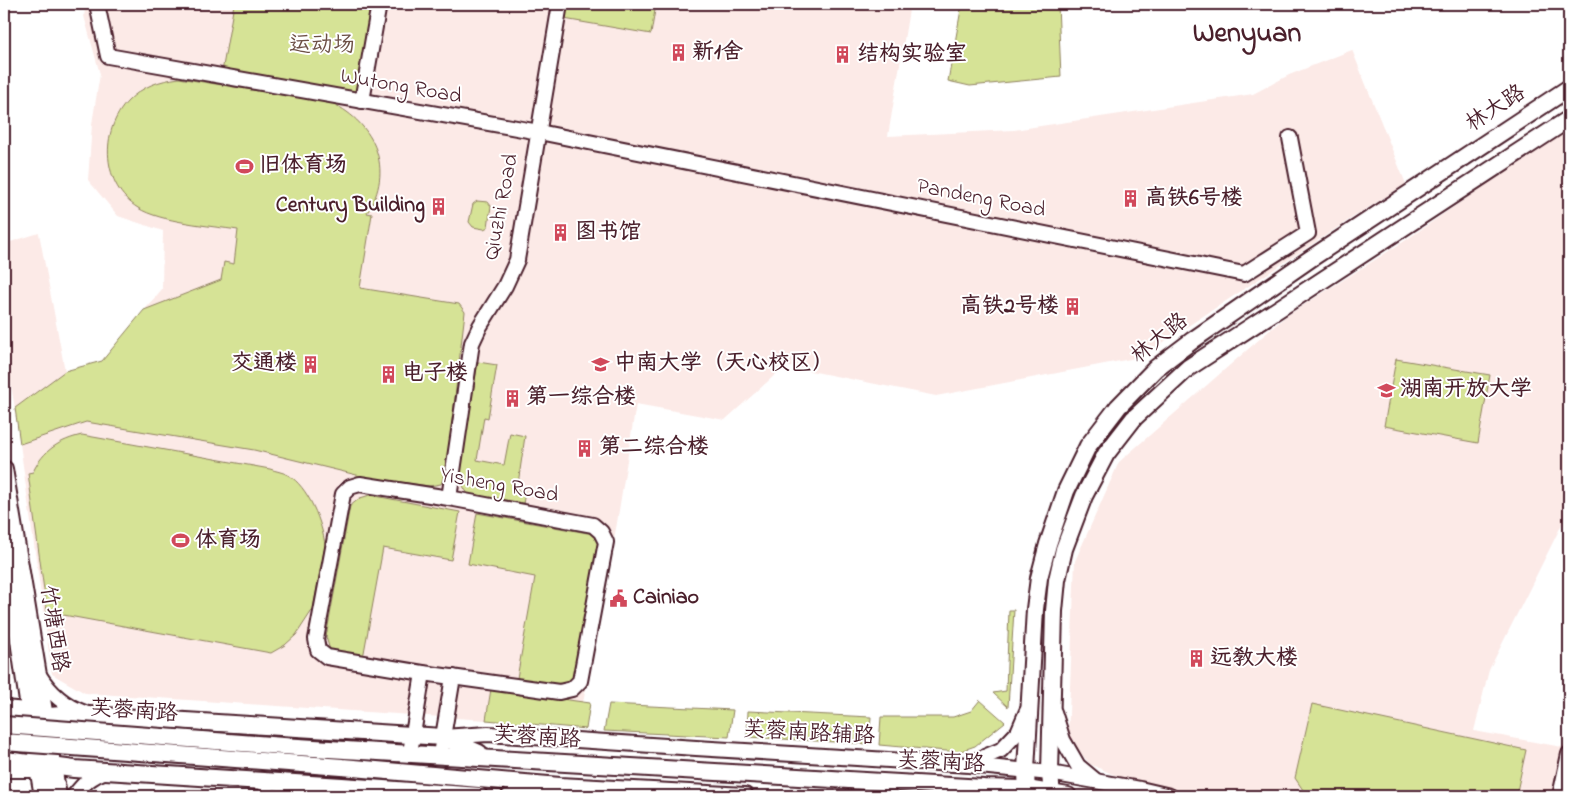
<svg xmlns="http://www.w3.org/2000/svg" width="1573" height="800" font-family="'Indie Flower','LXGW WenKai TC',sans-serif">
  <rect width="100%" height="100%" fill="#fff"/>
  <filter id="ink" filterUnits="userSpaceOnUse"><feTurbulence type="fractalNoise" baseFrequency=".02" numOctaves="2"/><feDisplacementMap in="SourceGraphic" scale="10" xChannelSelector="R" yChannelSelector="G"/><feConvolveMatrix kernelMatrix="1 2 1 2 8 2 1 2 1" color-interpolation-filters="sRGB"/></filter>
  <g filter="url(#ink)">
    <g fill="#fceae7">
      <path d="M86,4H910L888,136L1014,130L1253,94L1289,75L1352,50L1406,184L1358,214L1141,357L936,396L785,366L725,420L636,404L617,523L583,703L491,689L486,720L85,693L52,674L15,408L4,346V244L39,233L65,371L102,361L162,289L163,231L118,216L88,180L92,124L100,74L84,16Z"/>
      <path d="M1569,127V510L1489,670L1474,731L1562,747L1566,739L1569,737V796H1204L1121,778L1090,764L1068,738L1075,561L1119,462L1285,317L1403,242Z"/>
    </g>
    <g fill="#d6e396" stroke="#908160">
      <path d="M234,4H372L357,95L222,72Z"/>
      <path d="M566,4H656L651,34L564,19Z"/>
      <path d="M962,4H1000L1010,6L1058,4L1061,77L970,86L948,81Z"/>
      <path d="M179,78L332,103C375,124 395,170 367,213L372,214L360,288L459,304L465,312L446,473L441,484L429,486L369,478L254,450L86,422L20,444L15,408L65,371L102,361L144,310L221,280L224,262L234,264L238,230C211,226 160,222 138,208C102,186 99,131 128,101C143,86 158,81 179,78Z"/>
      <path d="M477,201L488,202L491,206L488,227L484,229L473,227L469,222L473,204Z"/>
      <path d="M1396,359L1490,375L1478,443L1384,426Z"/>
      <path d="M478,362L497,365L488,418L484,417L477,460L504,465L510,433L525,436L517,491L525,492L523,504L519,506L470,496C462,487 460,480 459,469Z"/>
      <path d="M82,435L270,469C275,471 283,472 288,475C308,486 323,524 325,546L313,609L296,635L285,645L271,653L47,612L28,473L33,472C43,450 60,440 82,435Z"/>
      <path d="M370,495L460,512L451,560L383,548L363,658L334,653L329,647L326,637L350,506L360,498Z"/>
      <path d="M477,513L593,534L602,544L579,670L570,680L559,686L517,678L535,577L468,564Z"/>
      <path d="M1009,610H1014L1008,707L993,693L1006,691Z"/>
      <path d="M491,689L590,703L586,729L486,720Z"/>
      <path d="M980,700L1005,722L975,746L958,752L879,745L881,717H953L971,711Z"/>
      <path d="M609,704L733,710L729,737L604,731Z"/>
      <path d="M1312,704L1526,750L1516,796H1307L1295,778Z"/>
      <path d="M748,711L871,717L869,744L747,737Z"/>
    </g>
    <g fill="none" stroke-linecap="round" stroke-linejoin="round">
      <defs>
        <g id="minor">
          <path d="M97,4L108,56L539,132L1244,274L1308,233L1290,138"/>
          <path d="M362,101L379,4"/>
          <path d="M360,484L449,498L593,525L601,532L606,542L580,681L572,689L559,692L423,673L327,657L318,650L316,639L343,494L350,487Z"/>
          <path d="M449,498L472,343L480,326L505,286L517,260L560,4"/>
          <path d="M39,675C50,693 65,706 85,713"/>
          <path d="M4,708L38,711"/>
          <path d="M1054,712L1063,740L1078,766L1096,781"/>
          <path d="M443,737L488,734L696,748L969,765L1050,773L1140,789L1170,796"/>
          <path d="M410,753L423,673"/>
          <path d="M440,755L453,677"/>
          <path d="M970,763L1001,750L1018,732L1027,711"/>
          <path d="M4,770H41"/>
          <path d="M266,781L267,796"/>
          <path d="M74,796C83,784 91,776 106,771"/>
          <path d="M1560,796L1569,754"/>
        </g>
        <g id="major">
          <path d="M4,469L58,796"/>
          <path d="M4,538L32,729"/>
          <path d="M14,719L73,714L443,737L479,753"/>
          <path d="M345,750L984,788L1027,789L1068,796"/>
          <path d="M36,756L43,796"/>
          <path d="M6,760L74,769L342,786L479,796"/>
          <path d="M342,767L560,786L745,796"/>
          <path d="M510,796L543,789"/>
          <path d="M1027,796L1026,770L1035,609L1039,578L1048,544L1066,491L1088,446L1118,407L1156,368L1193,340L1310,259L1569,88"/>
          <path d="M1052,796L1050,773L1054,611L1057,580L1064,549L1084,496L1106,454L1134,418L1188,368L1569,119"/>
        </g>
        <path id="highway" d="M4,760H6"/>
      </defs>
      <use href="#minor" stroke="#4a1f2b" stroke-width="18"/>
      <use href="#major" stroke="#4a1f2b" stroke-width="20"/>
      <use href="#highway" stroke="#4a1f2b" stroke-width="24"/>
      <use href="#minor" stroke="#fff" stroke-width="14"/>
      <use href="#major" stroke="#fff" stroke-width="16"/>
      <use href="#highway" stroke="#fff" stroke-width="20"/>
      <defs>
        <g id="major-bridge">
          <path d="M4,725L283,746L345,750"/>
          <path d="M4,742L342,767"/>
        </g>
      </defs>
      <use href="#major-bridge" stroke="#4a1f2b" stroke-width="20" stroke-linecap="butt"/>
      <use href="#major-bridge" stroke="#fff" stroke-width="16"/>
    </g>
  </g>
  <defs>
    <symbol id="building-bare" viewBox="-9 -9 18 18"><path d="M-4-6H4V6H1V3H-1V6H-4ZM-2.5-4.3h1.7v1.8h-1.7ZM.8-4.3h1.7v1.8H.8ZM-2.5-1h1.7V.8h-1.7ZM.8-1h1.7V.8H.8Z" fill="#d1495b" stroke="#fff" stroke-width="2.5" paint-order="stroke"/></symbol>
    <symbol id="stadium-bare" viewBox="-9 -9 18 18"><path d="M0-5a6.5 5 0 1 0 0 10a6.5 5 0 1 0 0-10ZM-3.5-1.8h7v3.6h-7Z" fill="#d1495b" stroke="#fff" stroke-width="2.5" paint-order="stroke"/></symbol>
    <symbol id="university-bare" viewBox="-9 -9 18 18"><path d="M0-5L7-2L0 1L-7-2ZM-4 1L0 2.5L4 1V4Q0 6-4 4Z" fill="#d1495b" stroke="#fff" stroke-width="2.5" paint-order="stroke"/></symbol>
    <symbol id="school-bare" viewBox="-9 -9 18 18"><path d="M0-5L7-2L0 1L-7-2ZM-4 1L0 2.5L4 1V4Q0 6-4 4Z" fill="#d1495b" stroke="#fff" stroke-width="2.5" paint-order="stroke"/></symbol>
    <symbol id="civic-bare" viewBox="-9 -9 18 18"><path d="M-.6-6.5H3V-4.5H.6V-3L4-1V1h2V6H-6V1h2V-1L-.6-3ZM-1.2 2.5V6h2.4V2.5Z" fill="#d1495b" stroke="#fff" stroke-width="2.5" paint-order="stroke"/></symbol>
  </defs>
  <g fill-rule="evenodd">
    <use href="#building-bare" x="666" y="40" width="25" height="25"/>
    <use href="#building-bare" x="830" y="42" width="25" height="25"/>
    <use href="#stadium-bare" x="232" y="154" width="25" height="25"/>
    <use href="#building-bare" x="1118" y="186" width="25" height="25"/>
    <use href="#building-bare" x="426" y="194" width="25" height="25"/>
    <use href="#building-bare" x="548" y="220" width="25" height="25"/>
    <use href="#building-bare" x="1060" y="294" width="25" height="25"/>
    <use href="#building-bare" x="298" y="352" width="25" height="25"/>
    <use href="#university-bare" x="588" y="352" width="25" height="25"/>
    <use href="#building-bare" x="376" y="362" width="25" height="25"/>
    <use href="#school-bare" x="1374" y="378" width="25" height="25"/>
    <use href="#building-bare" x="500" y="386" width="25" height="25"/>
    <use href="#building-bare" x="572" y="436" width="25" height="25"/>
    <use href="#stadium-bare" x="168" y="528" width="25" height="25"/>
    <use href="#civic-bare" x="606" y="586" width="25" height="25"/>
    <use href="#building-bare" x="1184" y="646" width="25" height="25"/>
  </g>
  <g text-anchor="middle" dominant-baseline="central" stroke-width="4" stroke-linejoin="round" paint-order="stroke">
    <g font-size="22" fill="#6d5046" stroke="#fff">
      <text x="322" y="46">运动场</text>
    </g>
    <g font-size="22" font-weight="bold" fill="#4a1f2b" stroke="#fff" text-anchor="start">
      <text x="692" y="53">新1舍</text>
      <text x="857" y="55">结构实验室</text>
      <text x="259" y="166">旧体育场</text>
      <text x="1145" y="199">高铁6号楼</text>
      <text x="425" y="206" text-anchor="end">Century Building</text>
      <text x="575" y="233">图书馆</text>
      <text x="1059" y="307" text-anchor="end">高铁2号楼</text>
      <text x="297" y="364" text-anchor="end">交通楼</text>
      <text x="614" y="364">中南大学（天心校区）</text>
      <text x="402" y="374">电子楼</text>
      <text x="1400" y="390">湖南开放大学</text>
      <text x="526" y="398">第一综合楼</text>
      <text x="599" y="448">第二综合楼</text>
      <text x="195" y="541">体育场</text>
      <text x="633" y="598">Cainiao</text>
      <text x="1210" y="659">远教大楼</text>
    </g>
    <g font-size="22" fill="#4a1f2b" stroke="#fff">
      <text transform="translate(401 87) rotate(10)">Wutong Road</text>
      <text transform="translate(1496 109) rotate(-33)">林大路</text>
      <text transform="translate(981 199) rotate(11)">Pandeng Road</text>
      <text transform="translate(502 207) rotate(-79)">Qiuzhi Road</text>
      <text transform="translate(1160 339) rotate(-39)">林大路</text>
      <text transform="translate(499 486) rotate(10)">Yisheng Road</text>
      <text transform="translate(53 629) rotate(81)">竹塘西路</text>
      <text transform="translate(134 712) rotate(4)">芙蓉南路</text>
      <text transform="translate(809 734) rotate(3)">芙蓉南路辅路</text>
      <text transform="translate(537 738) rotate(4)">芙蓉南路</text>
      <text transform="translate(941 763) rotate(3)">芙蓉南路</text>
    </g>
    <g font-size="28" font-weight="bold" fill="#4a1f2b" stroke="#fff">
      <text x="1247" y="34">Wenyuan</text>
    </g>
  </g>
  <rect width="1573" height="800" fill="none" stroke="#fff" stroke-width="20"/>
  <rect x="10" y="10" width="1553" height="780" fill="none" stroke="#4a1f2b" stroke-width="2" filter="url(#ink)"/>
</svg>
